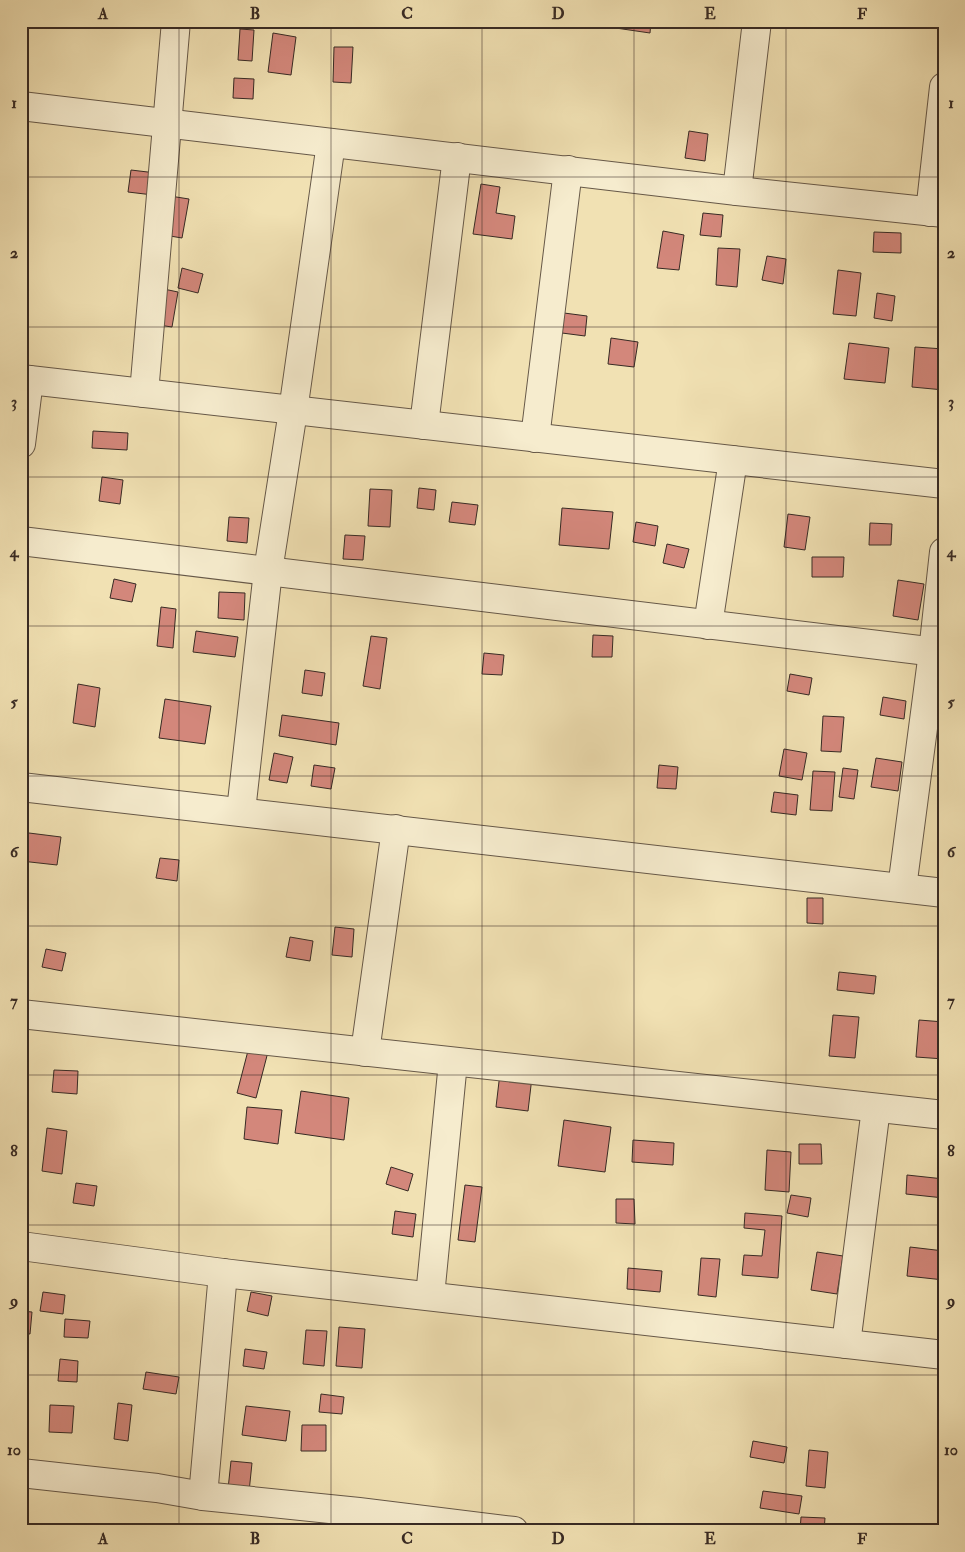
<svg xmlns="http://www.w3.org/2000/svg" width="965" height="1552" font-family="'IM FELL Double Pica',serif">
  <rect width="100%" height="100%" fill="#f1e1b3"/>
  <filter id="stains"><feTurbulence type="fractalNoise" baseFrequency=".004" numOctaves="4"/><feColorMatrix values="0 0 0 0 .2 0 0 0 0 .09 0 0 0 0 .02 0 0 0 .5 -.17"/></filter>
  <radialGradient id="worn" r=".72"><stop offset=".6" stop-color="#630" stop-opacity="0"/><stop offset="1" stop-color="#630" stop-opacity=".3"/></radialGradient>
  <g fill="#d3877b" stroke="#372a24">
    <path d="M541,21H563L562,26Z"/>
    <path d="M603,21H651L650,33L602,26Z"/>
    <path d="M240,29L254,30L252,61L238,60Z"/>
    <path d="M273,33L296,37L291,75L268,72Z"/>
    <path d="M334,47H353L351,83L333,82Z"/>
    <path d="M234,78L254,79L253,99L233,98Z"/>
    <path d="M689,131L708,134L705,161L685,158Z"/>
    <path d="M131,170L156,173L153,195L128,192Z"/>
    <path d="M481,184L500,187L496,213L515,216L512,239L473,234Z"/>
    <path d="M170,196L189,199L182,238L164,235Z"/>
    <path d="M703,213L723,215L721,237L700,235Z"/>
    <path d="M663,231L684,235L679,270L657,268Z"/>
    <path d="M874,232L901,233V253L873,252Z"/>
    <path d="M718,248L740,249L737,287L716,285Z"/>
    <path d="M767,256L786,259L783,284L762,280Z"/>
    <path d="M182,268L203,274L198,293L178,288Z"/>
    <path d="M838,270L861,273L856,316L833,314Z"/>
    <path d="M159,288L178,292L172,327L152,324Z"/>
    <path d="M877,293L895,296L892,321L874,318Z"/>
    <path d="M564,313L587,316L585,336L562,333Z"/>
    <path d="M611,338L638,342L634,367L608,364Z"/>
    <path d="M849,343L889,348L885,383L844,379Z"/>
    <path d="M915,347L944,349V390L912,387Z"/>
    <path d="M93,431L128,433L127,450L92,448Z"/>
    <path d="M102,477L123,480L120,504L99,501Z"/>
    <path d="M419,488L436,490L434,510L417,508Z"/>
    <path d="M370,489L392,490L390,527L368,526Z"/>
    <path d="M452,502L478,505L475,525L449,522Z"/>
    <path d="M562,508L613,512L609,549L559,545Z"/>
    <path d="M788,514L810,517L805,550L784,547Z"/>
    <path d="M229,517L249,518L247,543L227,541Z"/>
    <path d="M636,522L658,526L655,546L633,542Z"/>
    <path d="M870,523L892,524L891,545H869Z"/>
    <path d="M345,535L365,536L363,560L343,559Z"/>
    <path d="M667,544L689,549L684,568L663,563Z"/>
    <path d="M812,557H844L843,577H812Z"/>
    <path d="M114,579L136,584L132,602L110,598Z"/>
    <path d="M898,580L924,584L918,620L893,616Z"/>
    <path d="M219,592L245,593L244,620L218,618Z"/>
    <path d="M161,607L176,609L173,648L157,646Z"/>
    <path d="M196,631L238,637L235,657L193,652Z"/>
    <path d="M593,635L613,636L612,657H592Z"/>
    <path d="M371,636L387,638L380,689L363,686Z"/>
    <path d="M484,653L504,655L502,675L482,674Z"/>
    <path d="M305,670L325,673L322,696L302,693Z"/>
    <path d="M790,674L812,678L809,695L787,691Z"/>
    <path d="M78,684L100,688L95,727L73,723Z"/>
    <path d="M883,697L906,701L904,719L880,715Z"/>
    <path d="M165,699L211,706L205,744L159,738Z"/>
    <path d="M282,715L339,723L336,745L279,736Z"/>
    <path d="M823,716L844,717L841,752L821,751Z"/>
    <path d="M784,749L807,753L802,780L779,776Z"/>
    <path d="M274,753L293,757L287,783L269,780Z"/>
    <path d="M876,758L902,762L898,791L871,787Z"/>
    <path d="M314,765L335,768L331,789L311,786Z"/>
    <path d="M659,765L678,767L676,789L657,788Z"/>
    <path d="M843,768L858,770L854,799L839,797Z"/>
    <path d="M813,771L835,772L832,811L810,810Z"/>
    <path d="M774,792L798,795L796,815L771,812Z"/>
    <path d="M21,832L61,837L57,865L21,861Z"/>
    <path d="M160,858L179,860L177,881L156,878Z"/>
    <path d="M807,898H823V924L807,923Z"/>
    <path d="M335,927L354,929L352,957L332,955Z"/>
    <path d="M290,937L313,941L310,961L286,957Z"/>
    <path d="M46,949L66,953L62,971L42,967Z"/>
    <path d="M839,972L876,976L874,994L837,990Z"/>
    <path d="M833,1015L859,1017L855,1058L829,1056Z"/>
    <path d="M919,1020L944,1022V1059L916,1057Z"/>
    <path d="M250,1043L269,1048L256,1098L237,1093Z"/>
    <path d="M54,1070L78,1071L77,1094L52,1092Z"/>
    <path d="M500,1073L532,1077L528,1111L496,1107Z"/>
    <path d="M301,1091L349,1098L344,1140L295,1133Z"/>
    <path d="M247,1107L282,1110L278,1144L244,1139Z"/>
    <path d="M564,1120L611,1127L605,1172L558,1166Z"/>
    <path d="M47,1128L67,1131L62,1174L42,1171Z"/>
    <path d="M633,1140L674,1143L673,1165L632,1162Z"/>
    <path d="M799,1144H821L822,1164H799Z"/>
    <path d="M767,1150L791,1152L789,1192L765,1190Z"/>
    <path d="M391,1167L413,1174L408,1191L386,1184Z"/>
    <path d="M907,1175L944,1179V1198L906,1194Z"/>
    <path d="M76,1183L97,1186L94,1206L73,1203Z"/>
    <path d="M465,1185L482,1187L475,1242L458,1240Z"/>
    <path d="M791,1195L811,1198L808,1217L787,1213Z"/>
    <path d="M616,1199H634L635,1224L616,1223Z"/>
    <path d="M395,1211L416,1214L413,1237L392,1234Z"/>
    <path d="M745,1213L782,1216L778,1278L742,1275L744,1255L762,1256L765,1230L744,1228Z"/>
    <path d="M910,1247L944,1251V1280L907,1276Z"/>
    <path d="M817,1252L843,1256L837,1294L811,1290Z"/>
    <path d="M701,1258L720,1259L716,1297L698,1295Z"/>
    <path d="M628,1268L662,1271L660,1292L627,1289Z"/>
    <path d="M43,1292L65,1295L63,1314L40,1311Z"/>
    <path d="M251,1292L272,1296L268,1316L247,1311Z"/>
    <path d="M21,1311L32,1312L30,1334L21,1333Z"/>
    <path d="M65,1319L90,1321L88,1338L64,1337Z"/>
    <path d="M339,1327L365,1329L362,1368L336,1366Z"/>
    <path d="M306,1330L327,1331L324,1366L303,1364Z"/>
    <path d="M245,1349L267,1352L264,1369L243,1366Z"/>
    <path d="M60,1359L78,1361L77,1382L58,1381Z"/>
    <path d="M146,1372L179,1377L176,1394L143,1389Z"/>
    <path d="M321,1394L344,1397L342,1414L319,1412Z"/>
    <path d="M118,1403L132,1405L128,1441L114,1439Z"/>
    <path d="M50,1405L74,1406L72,1433L49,1432Z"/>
    <path d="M246,1406L290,1411L286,1441L242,1435Z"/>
    <path d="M302,1425H326V1451H301Z"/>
    <path d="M753,1441L787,1447L784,1463L750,1457Z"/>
    <path d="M809,1450L828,1452L825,1488L806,1486Z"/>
    <path d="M231,1461L252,1463L249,1492L228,1489Z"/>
    <path d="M763,1491L802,1496L799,1514L760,1508Z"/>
    <path d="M801,1517L825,1518L824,1531H800Z"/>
    <path d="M377,1528L397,1530V1531H377Z"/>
    <rect x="840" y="1529" width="19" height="2"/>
  </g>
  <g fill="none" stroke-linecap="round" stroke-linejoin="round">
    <defs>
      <g id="minor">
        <path d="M21,106L737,191L944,213"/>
        <path d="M737,191L757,21"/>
        <path d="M930,212L944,87"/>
        <path d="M21,379L944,484"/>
        <path d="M144,393L176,21"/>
        <path d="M424,425L457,157"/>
        <path d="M535,438L568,170"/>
        <path d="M21,444L29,380"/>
        <path d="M21,541L944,653"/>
        <path d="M708,625L733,460"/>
        <path d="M21,787L944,893"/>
        <path d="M241,811L268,571L293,411L331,143"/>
        <path d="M902,888L933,652L944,552"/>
        <path d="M21,1014L944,1115"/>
        <path d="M365,1052L396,829"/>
        <path d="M21,1246L223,1273L944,1355"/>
        <path d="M430,1296L453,1062"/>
        <path d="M846,1344L876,1108"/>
        <path d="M21,1473L157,1488L203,1496L359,1512L514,1531"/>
        <path d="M203,1496L223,1273"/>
      </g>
    </defs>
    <use href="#minor" stroke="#665848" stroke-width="30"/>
    <use href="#minor" stroke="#f6ecce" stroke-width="28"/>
  </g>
  <path fill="none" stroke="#372a24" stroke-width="1" stroke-opacity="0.55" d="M179,21V1531M331,21V1531M482,21V1531M634,21V1531M786,21V1531M21,177H944M21,327H944M21,477H944M21,626H944M21,776H944M21,926H944M21,1075H944M21,1225H944M21,1375H944"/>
  <rect width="965" height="1552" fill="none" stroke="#f1e1b3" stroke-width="55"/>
  <rect x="28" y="28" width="910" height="1496" fill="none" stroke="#372a24" stroke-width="2"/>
  <g font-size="16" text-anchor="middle" font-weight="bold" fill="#372a24">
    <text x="103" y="19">A</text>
    <text x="255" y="19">B</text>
    <text x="407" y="19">C</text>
    <text x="558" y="19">D</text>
    <text x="710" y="19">E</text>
    <text x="862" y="19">F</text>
    <text x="14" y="108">1</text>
    <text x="951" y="108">1</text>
    <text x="14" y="258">2</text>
    <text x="951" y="258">2</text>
    <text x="14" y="407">3</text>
    <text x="951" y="407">3</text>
    <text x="14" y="557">4</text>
    <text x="951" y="557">4</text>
    <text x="14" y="707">5</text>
    <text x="951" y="707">5</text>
    <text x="14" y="857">6</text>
    <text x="951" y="857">6</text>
    <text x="14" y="1006">7</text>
    <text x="951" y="1006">7</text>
    <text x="14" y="1156">8</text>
    <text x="951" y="1156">8</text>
    <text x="14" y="1306">9</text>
    <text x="951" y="1306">9</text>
    <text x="14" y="1455">10</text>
    <text x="951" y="1455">10</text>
    <text x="103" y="1544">A</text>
    <text x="255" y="1544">B</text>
    <text x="407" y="1544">C</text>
    <text x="558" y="1544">D</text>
    <text x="710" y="1544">E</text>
    <text x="862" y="1544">F</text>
  </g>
  <rect width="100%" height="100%" filter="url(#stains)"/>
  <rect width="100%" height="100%" fill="url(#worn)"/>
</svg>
